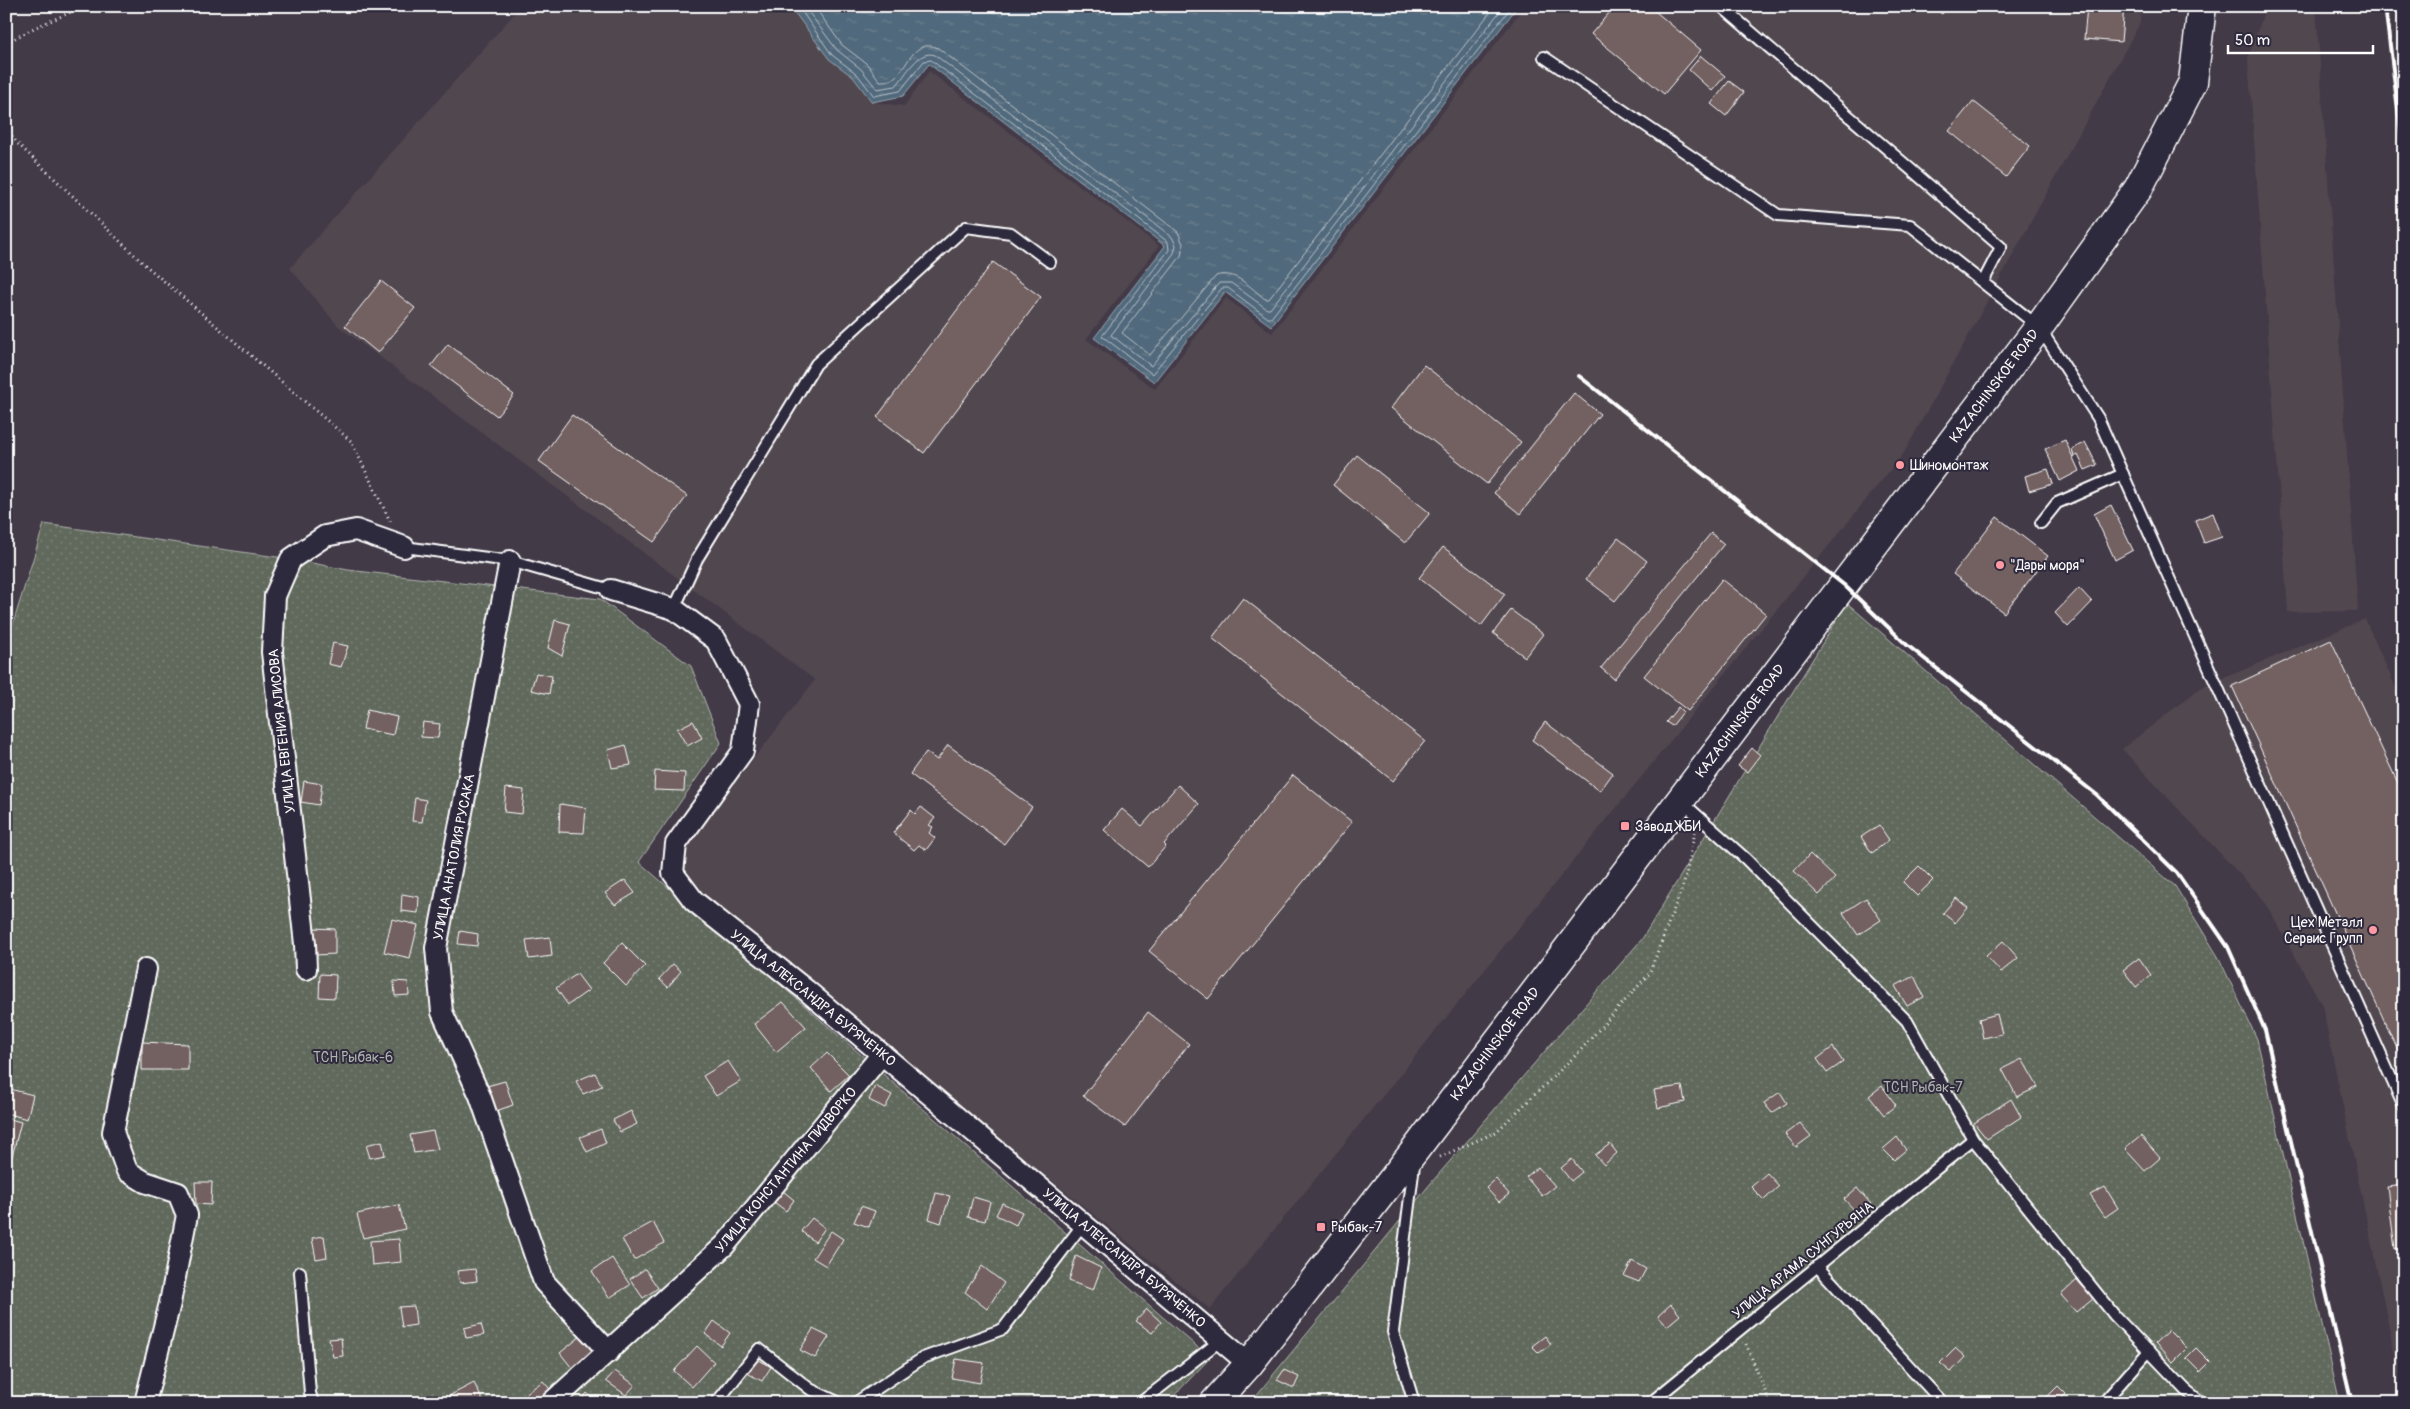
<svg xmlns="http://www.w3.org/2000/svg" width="2410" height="1409" font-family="Pangolin,sans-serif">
  <defs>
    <pattern id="park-dots" width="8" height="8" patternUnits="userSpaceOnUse" patternTransform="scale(1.25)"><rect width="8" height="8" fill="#60695c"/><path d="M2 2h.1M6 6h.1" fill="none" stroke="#788074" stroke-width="1.8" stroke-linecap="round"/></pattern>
    <pattern id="water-ripples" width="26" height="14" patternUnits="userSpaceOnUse" patternTransform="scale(1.25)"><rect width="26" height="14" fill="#51697b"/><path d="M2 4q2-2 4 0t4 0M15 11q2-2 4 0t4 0" fill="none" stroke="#6b808f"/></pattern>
  </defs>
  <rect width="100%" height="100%" fill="#433a48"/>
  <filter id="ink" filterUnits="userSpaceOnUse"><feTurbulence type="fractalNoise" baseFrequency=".02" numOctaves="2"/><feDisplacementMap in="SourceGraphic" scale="10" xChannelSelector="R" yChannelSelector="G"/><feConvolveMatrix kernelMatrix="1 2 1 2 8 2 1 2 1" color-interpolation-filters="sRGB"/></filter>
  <g filter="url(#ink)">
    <g fill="#51464f">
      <path d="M521,6H793V9L829,59L853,77L872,102L904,106L929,71L1159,246L1086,339L1155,389L1226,298L1272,333L1525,6H2141L2140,23L1904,453L1210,1309L684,882L685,847L815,680L338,326L290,268Z"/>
      <path d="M2266,6H2316L2358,611L2288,612L2248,58Z"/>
      <path d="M2365,619L2404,706V1400L2322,1005L2264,900L2122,749L2200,688Z"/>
    </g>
    <g fill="url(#park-dots)" stroke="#b0b4ae">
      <path d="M44,524L291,559L348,570L600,599L691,666L721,743L639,862L1210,1358L1167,1403H6V646Z"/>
      <path d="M1847,603L2175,886L2219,958L2257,1039L2340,1403H1250L1431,1183L1642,939Z"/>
    </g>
    <path fill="url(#water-ripples)" stroke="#97a5b0" d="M793,6H1518L1271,326L1225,292L1154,382L1094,338L1165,246L929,64L903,96L872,102L853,77L829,59L792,9Z"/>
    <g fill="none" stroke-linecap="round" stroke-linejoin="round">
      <g stroke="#b9c3ca" stroke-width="1">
        <path d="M798,6L832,55L857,74L874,96L900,91L924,61L931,60L1168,242L1169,250L1102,336L1152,374L1222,288H1228L1268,318H1271L1512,6"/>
        <path d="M804,6L837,50L861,69L877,89L896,86C906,75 918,49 935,55L1172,237L1176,245L1174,253L1111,335L1151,366L1219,283H1231L1267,309H1270L1504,6"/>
        <path d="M814,6L842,45L867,64L880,81C884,81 889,81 892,79C909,69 912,37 938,48L1178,232L1183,244L1181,256L1122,333L1150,355L1216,276C1235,269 1252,289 1265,299H1269L1495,6"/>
      </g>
    </g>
    <g fill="#736160" stroke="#fff">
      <path d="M1615,6H1649L1701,50L1664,94L1591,34Z"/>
      <path d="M1931,6H1948L1942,14Z"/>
      <path d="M2087,6H2124L2121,42L2084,39Z"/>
      <path d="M1701,56L1725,76L1712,91L1689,70Z"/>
      <path d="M1729,81L1744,92L1726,116L1711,104Z"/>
      <path d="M1973,101L2030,146L2006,177L1949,131Z"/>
      <path d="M993,262L1041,297L924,453L877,417Z"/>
      <path d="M381,281L415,308L378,353L345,326Z"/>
      <path d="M448,344L514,395L497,416L431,366Z"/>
      <path d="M1424,365L1521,442L1487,484L1391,408Z"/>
      <path d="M1574,393L1600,414L1520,514L1494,493Z"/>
      <path d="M572,415L687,496L654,542L539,461Z"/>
      <path d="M2065,440L2079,471L2060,481L2045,449Z"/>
      <path d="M2085,442L2097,465L2085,470L2078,455L2074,457L2072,449Z"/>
      <path d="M1357,455L1430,513L1405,543L1333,485Z"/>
      <path d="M2048,469L2053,484L2029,491L2025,476Z"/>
      <path d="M2111,505L2133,550L2115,560L2094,514Z"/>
      <path d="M2213,513L2222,537L2204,543L2195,520Z"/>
      <path d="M1997,517L2048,556L2004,613L1953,574Z"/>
      <path d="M1711,533L1724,544L1614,679L1601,668Z"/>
      <path d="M1618,538L1647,561L1615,601L1586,579Z"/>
      <path d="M1443,547L1505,594L1481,626L1419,578Z"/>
      <path d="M1722,579L1766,614L1688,711L1644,676Z"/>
      <path d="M2079,588L2092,602L2068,627L2055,613Z"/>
      <path d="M1243,598L1425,741L1393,781L1212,638Z"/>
      <path d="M1511,610L1543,634L1525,657L1493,633Z"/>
      <path d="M555,620L570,624L562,656L548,648Z"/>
      <path d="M2331,640L2404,796V1064L2232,686Z"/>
      <path d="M333,643L348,646L341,667L328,664Z"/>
      <path d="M536,673L552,676L549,694L531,690Z"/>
      <path d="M1678,707L1683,712L1672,726L1666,722Z"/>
      <path d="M367,710L397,717L393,735L363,729Z"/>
      <path d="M693,721L702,738L687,746L677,729Z"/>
      <path d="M423,722L440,724L438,738L421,737Z"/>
      <path d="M1545,722L1613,773L1600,791L1532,740Z"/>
      <path d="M626,745L631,765L612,768L608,750Z"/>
      <path d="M948,745L1032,807L1004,844L910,774L926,752L937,760Z"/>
      <path d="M1752,748L1760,755L1747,772L1738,766Z"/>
      <path d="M655,771L685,773L684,791L654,790Z"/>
      <path d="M1293,775L1352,822L1208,999L1149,951Z"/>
      <path d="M304,781L322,784L319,805L301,802Z"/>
      <path d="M1178,785L1199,804L1164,844L1166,846L1148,867L1104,830L1122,809L1142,826Z"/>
      <path d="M506,788L524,790L522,814L504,812Z"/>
      <path d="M415,798L426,800L422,822L412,821Z"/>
      <path d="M560,804L586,808L584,833L559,832Z"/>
      <path d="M921,807L935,818L929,825L933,827L929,833L935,838L926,850L919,845L914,850L893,833L911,810L915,814Z"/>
      <path d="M1879,825L1889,840L1872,853L1861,837Z"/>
      <path d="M1810,854L1835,878L1819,895L1794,871Z"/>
      <path d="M1919,866L1933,880L1917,896L1903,882Z"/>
      <path d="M625,880L635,893L615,905L605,893Z"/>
      <path d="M402,894L419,897L418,913L401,911Z"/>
      <path d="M1866,898L1881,920L1858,935L1843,913Z"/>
      <path d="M1956,898L1968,908L1955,923L1943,913Z"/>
      <path d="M392,919L418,925L410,958L384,952Z"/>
      <path d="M313,928L335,929V954L315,955Z"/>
      <path d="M460,931L478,934L477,946L458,944Z"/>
      <path d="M550,937L552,956L529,959L526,940Z"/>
      <path d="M2003,941L2018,958L2001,972L1986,956Z"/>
      <path d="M622,943L645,966L626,986L603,963Z"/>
      <path d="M2139,958L2151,975L2136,987L2123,970Z"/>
      <path d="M673,964L681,971L668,987L659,979Z"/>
      <path d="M320,974L336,975L335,998L319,997Z"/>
      <path d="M577,974L589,990L568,1005L556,988Z"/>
      <path d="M1914,976L1924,997L1907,1006L1895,986Z"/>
      <path d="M394,981L408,982L409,995L395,996Z"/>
      <path d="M783,1002L806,1027L776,1052L754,1024Z"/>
      <path d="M1148,1012L1189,1044L1125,1127L1083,1096Z"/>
      <path d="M1997,1014L2002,1034L1983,1038L1979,1019Z"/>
      <path d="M142,1042L188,1044V1070H142Z"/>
      <path d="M1833,1047L1843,1062L1827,1073L1817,1059Z"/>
      <path d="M827,1053L849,1075L831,1091L811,1068Z"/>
      <path d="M2022,1059L2038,1087L2017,1097L2002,1069Z"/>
      <path d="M728,1061L741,1081L716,1096L703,1076Z"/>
      <path d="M595,1073L602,1086L583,1094L576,1081Z"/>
      <path d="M505,1081L513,1105L496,1111L487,1086Z"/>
      <path d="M875,1086L892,1095L885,1108L869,1100Z"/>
      <path d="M1682,1086L1685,1102L1658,1108L1654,1090Z"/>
      <path d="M1882,1086L1896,1105L1884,1115L1869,1096Z"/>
      <path d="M6,1088L33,1095L27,1119L6,1113Z"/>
      <path d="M1780,1092L1787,1103L1772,1113L1764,1103Z"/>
      <path d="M2011,1099L2021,1117L1987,1139L1974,1123Z"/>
      <path d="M631,1111L637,1124L620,1132L613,1120Z"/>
      <path d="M6,1118L21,1122L8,1172L6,1171Z"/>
      <path d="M1800,1123L1811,1136L1796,1147L1785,1134Z"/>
      <path d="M601,1129L606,1143L587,1152L580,1137Z"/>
      <path d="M433,1131L438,1149L414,1153L410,1135Z"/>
      <path d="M2141,1136L2160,1158L2145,1171L2125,1149Z"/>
      <path d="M1897,1137L1906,1150L1894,1160L1883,1149Z"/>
      <path d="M382,1141L385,1155L370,1158L366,1145Z"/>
      <path d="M1610,1144L1617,1153L1604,1165L1595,1155Z"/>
      <path d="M1572,1159L1582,1172L1571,1181L1561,1168Z"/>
      <path d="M1538,1167L1555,1186L1542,1196L1526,1177Z"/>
      <path d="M1767,1173L1779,1186L1764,1200L1751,1187Z"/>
      <path d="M1496,1179L1509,1194L1499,1202L1486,1188Z"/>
      <path d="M195,1182H212L211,1205L196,1204Z"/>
      <path d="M2404,1185V1247L2395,1249L2387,1187Z"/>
      <path d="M2105,1187L2118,1208L2105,1217L2090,1195Z"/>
      <path d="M1857,1188L1871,1204L1858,1214L1844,1199Z"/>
      <path d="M783,1191L794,1200L786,1211L774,1202Z"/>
      <path d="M936,1193L950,1196L941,1223L929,1219Z"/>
      <path d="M973,1197L990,1202L985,1221L968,1217Z"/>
      <path d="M1002,1203L1022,1212L1016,1225L996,1215Z"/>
      <path d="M399,1205L405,1229L363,1238L357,1214Z"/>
      <path d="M861,1206L875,1211L869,1227L854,1222Z"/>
      <path d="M812,1218L825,1228L815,1242L801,1231Z"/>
      <path d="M653,1222L664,1243L634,1260L622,1239Z"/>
      <path d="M831,1231L843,1239L826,1266L813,1258Z"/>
      <path d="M324,1236L327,1257L316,1259L312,1238Z"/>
      <path d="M399,1239L401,1262L372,1265L370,1241Z"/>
      <path d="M1076,1256L1101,1268L1093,1290L1069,1281Z"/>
      <path d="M612,1258L630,1285L609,1298L592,1271Z"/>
      <path d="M1632,1261L1646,1269L1639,1282L1624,1276Z"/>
      <path d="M982,1266L1004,1283L987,1309L965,1292Z"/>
      <path d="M475,1269L477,1281L460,1283L457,1271Z"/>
      <path d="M645,1269L658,1288L643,1298L630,1279Z"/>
      <path d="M2077,1280L2093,1298L2076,1312L2061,1295Z"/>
      <path d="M2404,1300V1326L2399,1301Z"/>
      <path d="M1671,1304L1680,1315L1667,1326L1658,1316Z"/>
      <path d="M414,1306L416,1325L402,1327L399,1307Z"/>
      <path d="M1147,1309L1161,1322L1152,1333L1136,1321Z"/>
      <path d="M714,1321L730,1333L721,1346L705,1334Z"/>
      <path d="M481,1324L484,1335L466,1338L464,1328Z"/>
      <path d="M813,1329L829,1337L815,1358L800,1350Z"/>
      <path d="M2169,1330L2187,1348L2173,1362L2155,1343Z"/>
      <path d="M581,1336L597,1356L576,1373L560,1353Z"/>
      <path d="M1545,1336L1551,1344L1539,1353L1532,1346Z"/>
      <path d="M341,1338L343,1356L333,1357L329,1339Z"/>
      <path d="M697,1346L714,1362L692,1387L674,1371Z"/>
      <path d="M1955,1348L1965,1357L1951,1372L1940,1363Z"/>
      <path d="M2196,1348L2210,1362L2200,1372L2186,1358Z"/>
      <path d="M756,1358L771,1367L762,1381L747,1373Z"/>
      <path d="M956,1359L984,1363L980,1383L952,1378Z"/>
      <path d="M1284,1370L1299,1377L1294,1388L1277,1380Z"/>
      <path d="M615,1371L635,1385L626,1395L606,1381Z"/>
      <path d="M543,1381L554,1394L543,1403H525L521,1397Z"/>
      <path d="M474,1383L484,1403H452L449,1396Z"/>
      <path d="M2058,1386L2066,1394L2057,1403H2051L2046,1398Z"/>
      <path d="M587,1393L598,1403H579Z"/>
      <path d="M250,1400L251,1403H235Z"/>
    </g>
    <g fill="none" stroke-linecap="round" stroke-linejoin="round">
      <defs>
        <g id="lane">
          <path d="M1721,6L2001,247L1983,282"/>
          <path d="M1544,57L1778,215L1910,225L2039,327L2098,418L2404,1107"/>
          <path d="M2041,523L2057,503L2123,474"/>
          <path d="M404,547L510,561L611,590"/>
          <path d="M674,609L697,559L816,364L966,227L1011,233L1050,262"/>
          <path d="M1681,801L1746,859L1907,1021L1973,1139L2115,1316L2186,1390L2202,1403"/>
          <path d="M1817,1266L1943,1403"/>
          <path d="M300,1272L310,1393L313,1403"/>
          <path d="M716,1403L759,1349L810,1389L840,1403"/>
          <path d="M855,1403L923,1358L1003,1329L1083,1224"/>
          <path d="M1140,1403L1221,1340"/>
          <path d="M1414,1403L1393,1332L1414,1165"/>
          <path d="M1650,1403L1973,1139"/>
          <path d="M2103,1403L2149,1351"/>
        </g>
        <g id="street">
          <path d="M510,561L436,948L442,1012L480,1096L544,1282L609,1352"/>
          <path d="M611,590L674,609L716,640L749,704L743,751L676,844L673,873L694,901L806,990L1249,1364"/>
          <path d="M306,969L305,944L272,652L275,596L291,559L325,536L356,530L404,547"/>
          <path d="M145,1403L170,1303L187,1215L178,1193L145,1182L127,1171L113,1132L146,969"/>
          <path d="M551,1403L725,1245L882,1054"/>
        </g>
        <path id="secondary" d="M1214,1403L1249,1364L1416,1149L2039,327L2138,189L2193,82L2202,6"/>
      </defs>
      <use href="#lane" stroke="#fff" stroke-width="14"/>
      <use href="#street" stroke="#fff" stroke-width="24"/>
      <use href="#secondary" stroke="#fff" stroke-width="31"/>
      <g stroke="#fff" stroke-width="3" stroke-dasharray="1 4" stroke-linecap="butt">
        <path d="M6,43L34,28L85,6"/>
        <path d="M6,128L17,143L144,264L351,441L391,523"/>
        <path d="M1440,1157L1496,1132L1578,1053L1649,974L1685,880L1695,832"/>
        <path d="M1746,1344L1770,1403"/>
      </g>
      <use href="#lane" stroke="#2f2a3d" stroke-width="10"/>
      <use href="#street" stroke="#2f2a3d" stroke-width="20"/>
      <use href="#secondary" stroke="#2f2a3d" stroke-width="28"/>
      <g stroke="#fff" stroke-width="4">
        <path d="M2385,6L2404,157"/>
        <path d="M1579,376L1844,585L1907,645L2097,795L2177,873L2228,947L2265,1030L2352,1403"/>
      </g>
    </g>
  </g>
  <g fill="#ff9aa2" stroke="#2f2a3d" stroke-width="2">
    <circle cx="1900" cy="465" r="5"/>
    <circle cx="2000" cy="565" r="5"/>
    <rect x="1620" y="821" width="10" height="10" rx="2.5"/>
    <circle cx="2373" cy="930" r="5"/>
    <rect x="1316" y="1222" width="10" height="10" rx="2.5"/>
  </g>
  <g text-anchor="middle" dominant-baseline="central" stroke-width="4" stroke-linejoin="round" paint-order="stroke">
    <g font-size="14" fill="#fff" stroke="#2f2a3d">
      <text transform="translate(1994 386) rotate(-53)">KAZACHINSKOE ROAD</text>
      <text transform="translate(1740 721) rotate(-53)">KAZACHINSKOE ROAD</text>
      <text transform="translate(282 731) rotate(-96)">УЛИЦА ЕВГЕНИЯ АЛИСОВА</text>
      <text transform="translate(454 857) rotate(-79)">УЛИЦА АНАТОЛИЯ РУСАКА</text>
      <text transform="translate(813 998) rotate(39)">УЛИЦА АЛЕКСАНДРА БУРЯЧЕНКО</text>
      <text transform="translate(1495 1044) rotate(-53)">KAZACHINSKOE ROAD</text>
      <text transform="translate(786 1170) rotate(-50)">УЛИЦА КОНСТАНТИНА ПИДВОРКО</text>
      <text transform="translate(1124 1258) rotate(40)">УЛИЦА АЛЕКСАНДРА БУРЯЧЕНКО</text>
      <text transform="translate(1803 1260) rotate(-39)">УЛИЦА АРАМА СУНГУРЬЯНА</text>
    </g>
    <g font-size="14" fill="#fff" stroke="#2f2a3d" text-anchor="start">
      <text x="1910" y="465">Шиномонтаж</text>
      <text x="2010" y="565">"Дары моря"</text>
      <text x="1635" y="826">Завод ЖБИ</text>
      <text x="2363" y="922" text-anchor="end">Цех Металл<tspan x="2363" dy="16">Сервис Групп</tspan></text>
      <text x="1331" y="1227">Рыбак-7</text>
    </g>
    <g font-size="14" fill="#b0b4ae" stroke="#2f2a3d">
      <text x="353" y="1057">ТСН Рыбак-6</text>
      <text x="1923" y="1087">ТСН Рыбак-7</text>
    </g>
  </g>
  <rect width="2410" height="1409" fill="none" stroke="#2f2a3d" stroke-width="25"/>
  <rect x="12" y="12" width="2385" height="1384" fill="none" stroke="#fff" stroke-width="2" filter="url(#ink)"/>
  <path d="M2228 45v8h145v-8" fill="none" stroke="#ffffff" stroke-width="2.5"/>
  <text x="2235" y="45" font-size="15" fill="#ffffff" stroke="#2f2a3d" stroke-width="4" paint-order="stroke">50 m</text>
</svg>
